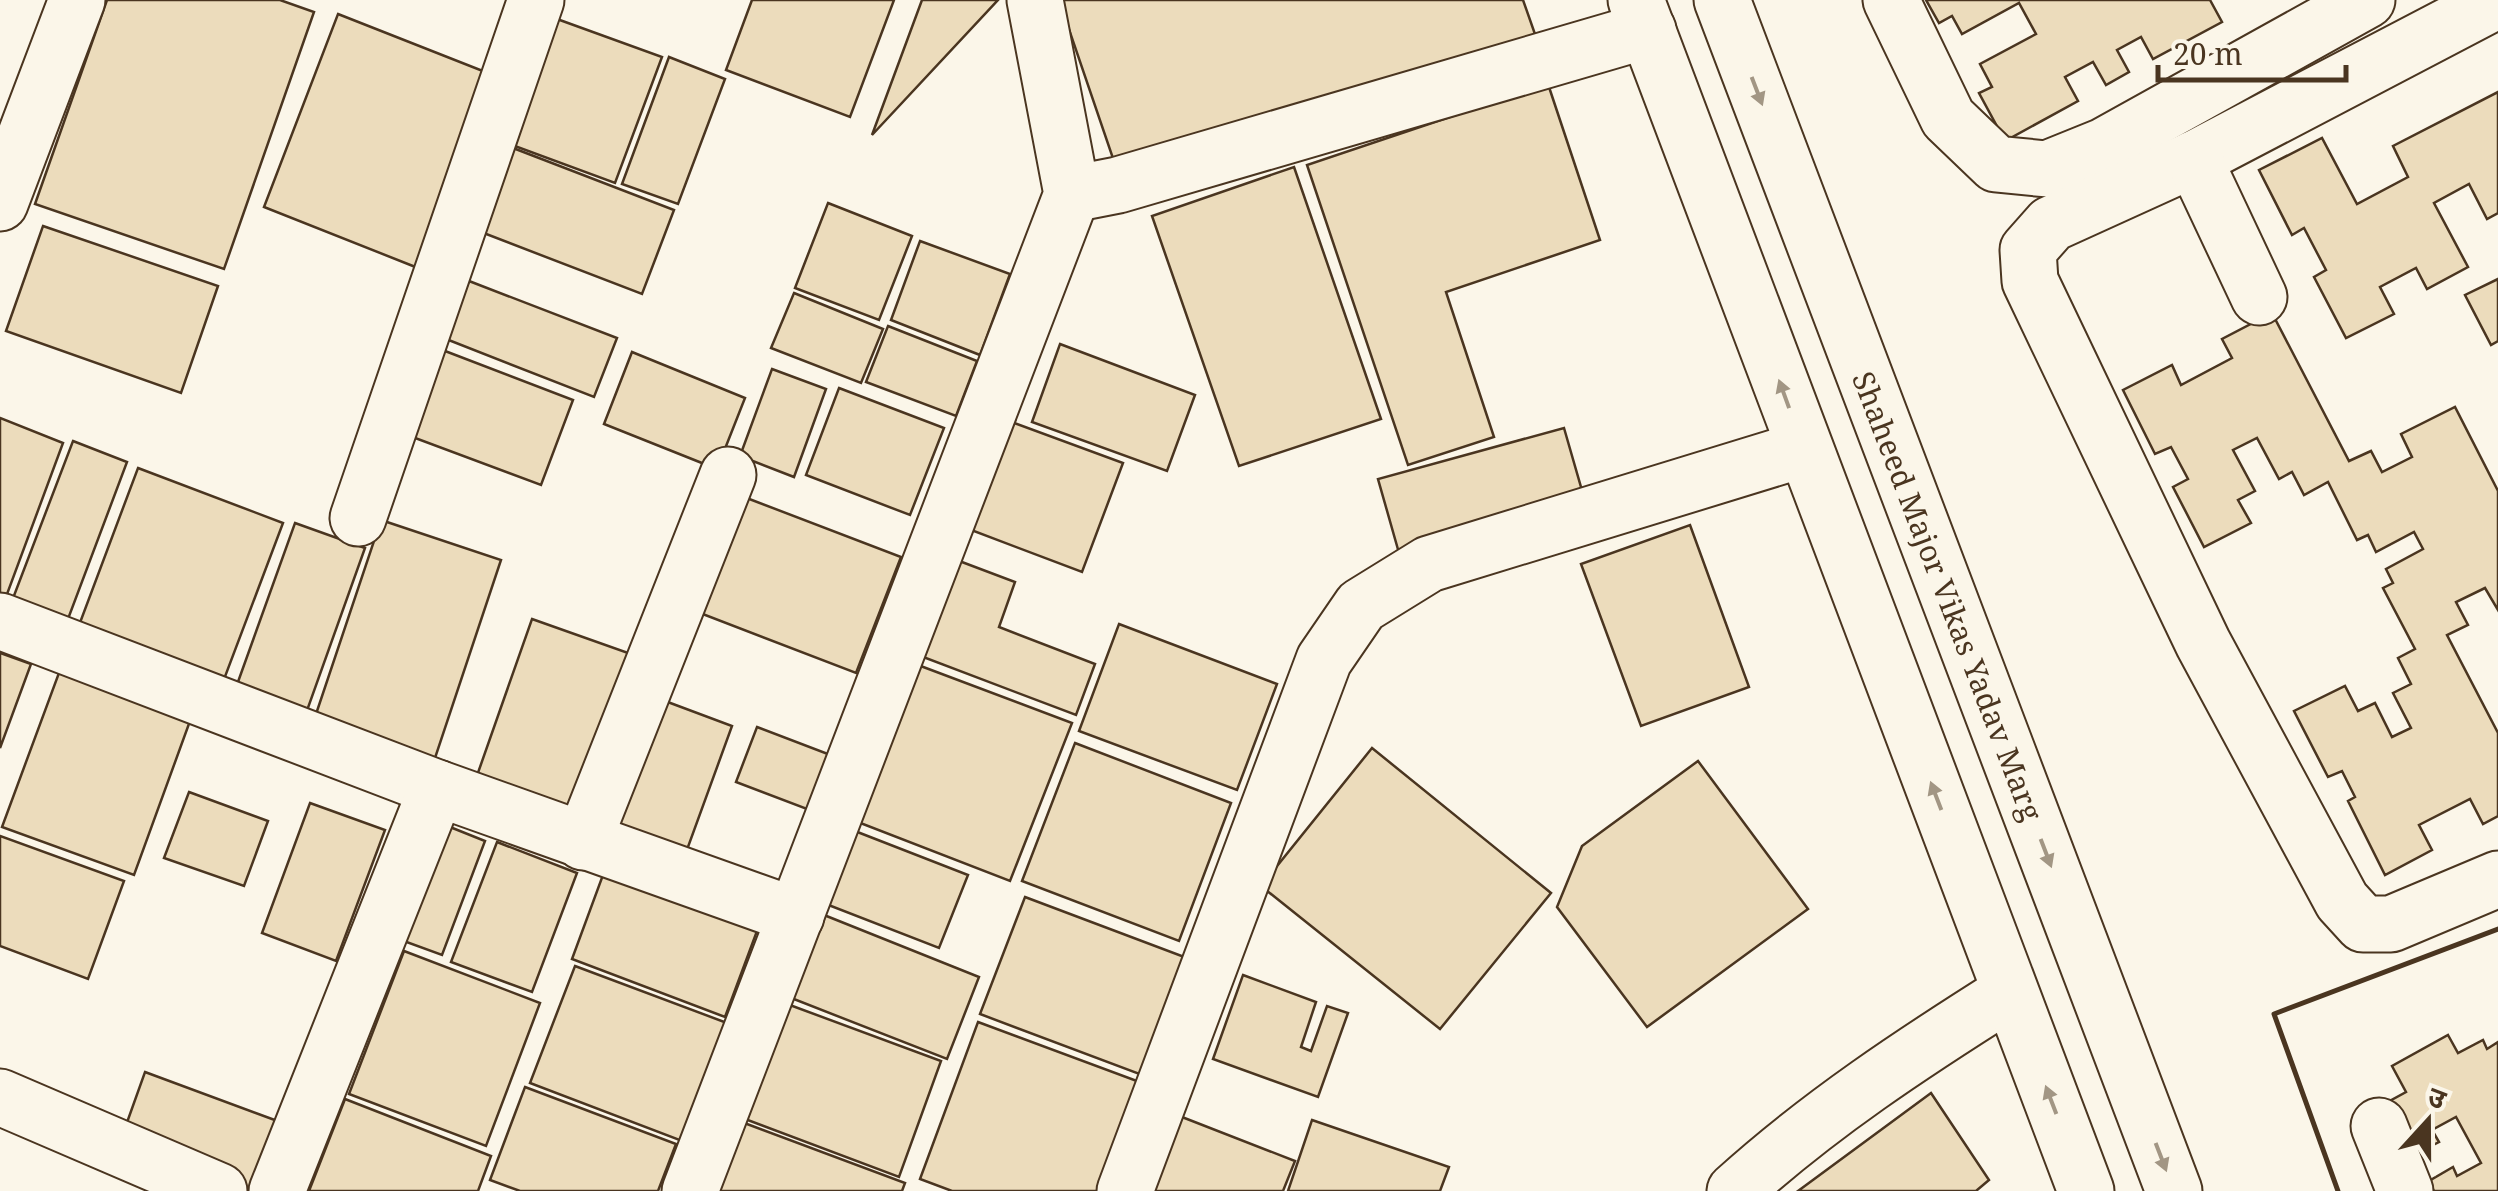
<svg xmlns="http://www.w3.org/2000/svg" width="2498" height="1191" font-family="'Noto Serif','Noto Sans Devanagari',serif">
  <rect width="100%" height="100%" fill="#fbf6e9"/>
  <g fill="#ecdcbc" stroke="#4a3520" stroke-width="2.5">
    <path d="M107,0H280L314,12L224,269L35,204Z"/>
    <path d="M752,0H894L850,117L726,70Z"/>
    <path d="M922,0H998L872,135Z"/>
    <path d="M1059,0H1523L1536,37L1120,179Z"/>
    <path d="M1926,0H2210L2222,22L2153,59L2141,37L2117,50L2129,72L2106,85L2093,62L2065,77L2078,101L2005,141L1979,93L1992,87L1980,64L2036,34L2019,3L1962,34L1952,16L1939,23Z"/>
    <path d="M338,14L493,75L418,268L264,207Z"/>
    <path d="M557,19L662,57L615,183L512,145Z"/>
    <path d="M669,57L725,79L678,204L622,184Z"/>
    <path d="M1548,84L1600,240L1446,292L1494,437L1408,465L1307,165Z"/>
    <path d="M2498,92V213L2487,219L2469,184L2434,203L2468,267L2427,289L2416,268L2380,287L2394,314L2346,338L2314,277L2326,270L2304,228L2292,235L2259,170L2322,138L2357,204L2408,177L2393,146Z"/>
    <path d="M513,148L674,210L642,294L481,232Z"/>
    <path d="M1294,167L1381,419L1239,466L1152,216Z"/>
    <path d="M828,203L912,236L879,320L795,288Z"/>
    <path d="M43,226L218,286L181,393L6,331Z"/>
    <path d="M920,241L1010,274L980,355L891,320Z"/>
    <path d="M2498,279V341L2491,345L2465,295Z"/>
    <path d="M469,281L617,338L594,397L446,339Z"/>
    <path d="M794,293L883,329L861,383L771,348Z"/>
    <path d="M2272,313L2349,461L2371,451L2382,472L2412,457L2401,434L2455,407L2498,491V610L2485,588L2456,602L2468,625L2447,635L2498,733V816L2483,824L2470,799L2419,825L2432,850L2385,875L2348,801L2355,797L2342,771L2328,777L2294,711L2345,686L2358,711L2375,703L2392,737L2411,728L2393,693L2411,684L2398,658L2415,649L2383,588L2393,583L2386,569L2423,549L2414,532L2376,552L2368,535L2357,540L2328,482L2304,495L2292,472L2279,479L2257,438L2233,450L2255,491L2238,500L2251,523L2204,547L2173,487L2188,479L2171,447L2155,454L2123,390L2172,365L2181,385L2232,358L2222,339Z"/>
    <path d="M888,326L977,361L956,416L866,382Z"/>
    <path d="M1060,344L1195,395L1167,471L1032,422Z"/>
    <path d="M432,346L573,400L541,485L399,432Z"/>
    <path d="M632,352L745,398L717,469L604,424Z"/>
    <path d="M772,369L826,389L794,477L740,456Z"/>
    <path d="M839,388L944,428L910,515L806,475Z"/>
    <path d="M998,417L1123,463L1082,572L958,525Z"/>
    <path d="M0,418L63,443L3,605L0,604Z"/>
    <path d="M1564,428L1587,508L1401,560L1378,479Z"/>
    <path d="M73,441L127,462L62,635L7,614Z"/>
    <path d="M138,468L283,523L223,682L78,628Z"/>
    <path d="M731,492L901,557L856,673L687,608Z"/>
    <path d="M381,520L501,560L431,770L311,729Z"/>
    <path d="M295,523L365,548L304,719L234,693Z"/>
    <path d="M1690,525L1749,687L1641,726L1581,564Z"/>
    <path d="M946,556L1015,582L999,627L1095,664L1076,715L910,652Z"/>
    <path d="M532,619L631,654L573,822L473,787Z"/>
    <path d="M1119,624L1277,684L1237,790L1079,731Z"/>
    <path d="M0,653L31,664L0,748Z"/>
    <path d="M63,662L194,710L134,875L2,827Z"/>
    <path d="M910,662L1072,723L1010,881L850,819Z"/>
    <path d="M657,698L732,726L684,858L608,830Z"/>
    <path d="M757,727L841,759L820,814L736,782Z"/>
    <path d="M1075,743L1231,803L1179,941L1022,881Z"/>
    <path d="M1372,748L1551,893L1440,1029L1261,886Z"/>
    <path d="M1698,761L1808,909L1647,1027L1557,907L1582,846Z"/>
    <path d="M189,792L268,821L244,886L164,858Z"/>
    <path d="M310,803L385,830L336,961L262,933Z"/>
    <path d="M445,825L485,841L442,955L401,940Z"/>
    <path d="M842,826L968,875L939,948L813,899Z"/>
    <path d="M0,836L124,881L88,979L0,946Z"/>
    <path d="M497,842L577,873L532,992L451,962Z"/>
    <path d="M607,864L760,923L725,1017L572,959Z"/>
    <path d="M1025,897L1187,958L1142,1075L980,1014Z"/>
    <path d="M814,911L979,977L947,1059L781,994Z"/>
    <path d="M404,951L540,1003L486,1146L349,1094Z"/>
    <path d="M575,966L727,1023L682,1141L530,1083Z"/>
    <path d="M1243,975L1316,1002L1301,1047L1311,1051L1327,1006L1348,1013L1318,1097L1213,1059Z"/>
    <path d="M779,1001L941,1061L899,1177L737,1116Z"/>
    <path d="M978,1022L1145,1084L1105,1191H952L920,1179Z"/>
    <path d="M2448,1035L2458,1053L2483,1040L2487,1049L2498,1042V1191H2434L2429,1181L2453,1167L2457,1176L2481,1163L2456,1117L2432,1130L2439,1142L2415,1154L2386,1103L2406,1092L2392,1066Z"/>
    <path d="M145,1072L291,1126L253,1191L120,1142Z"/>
    <path d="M525,1087L676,1144L658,1191H520L490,1180Z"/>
    <path d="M1931,1093L1989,1180L1976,1191H1798Z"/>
    <path d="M345,1099L491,1156L478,1191H309Z"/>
    <path d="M1164,1110L1295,1161L1283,1191H1133Z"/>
    <path d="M1312,1120L1449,1167L1440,1191H1288Z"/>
    <path d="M739,1121L905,1183L902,1191H712Z"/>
  </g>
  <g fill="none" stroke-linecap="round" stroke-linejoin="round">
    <defs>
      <g id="street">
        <path d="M1891,0L1948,118L1996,164L2047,169L2104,146L2367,0"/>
        <path d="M2498,0L2194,159L2051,224L2028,250L2030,281L2203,643L2342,901L2363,924H2391L2498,879"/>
        <path d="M2194,159L2259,297"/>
        <path d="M1072,194L1118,185L1648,30"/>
        <path d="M0,203L77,0"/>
        <path d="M358,518L536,0"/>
        <path d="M0,621L437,788L796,916"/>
        <path d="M583,842L728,475"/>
        <path d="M0,1097L219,1191"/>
        <path d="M2379,1126L2405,1191"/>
        <path d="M277,1191L437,788"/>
        <path d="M690,1191L1072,194L1035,0"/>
        <path d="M1125,1191L1324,660L1361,606L1429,564L1804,449"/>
        <path d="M1735,1191C1820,1114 1913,1053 2010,992"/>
      </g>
      <g id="secondary">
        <path d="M1636,0L2086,1191"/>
        <path d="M1722,0L2174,1191"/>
      </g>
    </defs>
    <use href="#street" stroke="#4a3520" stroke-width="59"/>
    <use href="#secondary" stroke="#4a3520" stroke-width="59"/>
    <use href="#street" stroke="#fbf6e9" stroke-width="55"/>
    <use href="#secondary" stroke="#fbf6e9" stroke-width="55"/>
    <path stroke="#4a3520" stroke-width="5" d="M2338,1191L2274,1014L2498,929"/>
  </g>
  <defs><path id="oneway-solid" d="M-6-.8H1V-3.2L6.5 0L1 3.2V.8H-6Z" transform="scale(2.5)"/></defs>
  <g fill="#a29684">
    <use href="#oneway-solid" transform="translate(1757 91) rotate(69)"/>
    <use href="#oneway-solid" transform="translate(1784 394) rotate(-110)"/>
    <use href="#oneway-solid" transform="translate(1936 796) rotate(-111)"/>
    <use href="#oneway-solid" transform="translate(2046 853) rotate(69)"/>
    <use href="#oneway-solid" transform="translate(2051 1100) rotate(-111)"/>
    <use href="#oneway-solid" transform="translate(2161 1157) rotate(69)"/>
  </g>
  <g text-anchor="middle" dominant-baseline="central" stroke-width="8" stroke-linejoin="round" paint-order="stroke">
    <g font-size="30" fill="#4a3520" stroke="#fbf6e9">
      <text transform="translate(1948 596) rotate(69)">Shaheed Major Vikas Yadav Marg</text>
    </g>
  </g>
  <g transform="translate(2428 1121) rotate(21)" stroke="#fbf6e9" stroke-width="8" paint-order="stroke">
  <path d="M0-8L18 38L0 25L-18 38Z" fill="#4a3520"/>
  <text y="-15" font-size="28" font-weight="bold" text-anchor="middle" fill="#4a3520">उ</text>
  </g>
  <path d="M2158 65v15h188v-15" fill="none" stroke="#4a3520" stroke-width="5"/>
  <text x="2173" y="65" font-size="30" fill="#4a3520" stroke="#fbf6e9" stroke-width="8" paint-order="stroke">20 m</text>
</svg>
